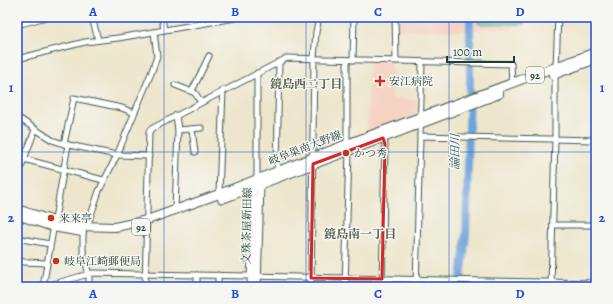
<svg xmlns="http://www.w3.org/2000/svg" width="613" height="304" font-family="Alegreya,'Noto Serif JP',serif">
  <rect width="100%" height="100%" fill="#f6f6f2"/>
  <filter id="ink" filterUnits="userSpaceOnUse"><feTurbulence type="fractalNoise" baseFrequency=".025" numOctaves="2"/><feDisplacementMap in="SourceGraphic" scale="8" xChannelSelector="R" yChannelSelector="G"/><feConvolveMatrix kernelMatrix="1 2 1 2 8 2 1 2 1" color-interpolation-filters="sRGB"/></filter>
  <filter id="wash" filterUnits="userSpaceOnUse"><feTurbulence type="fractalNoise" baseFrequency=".012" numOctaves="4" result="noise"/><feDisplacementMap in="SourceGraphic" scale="16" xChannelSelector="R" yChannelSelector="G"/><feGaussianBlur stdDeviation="0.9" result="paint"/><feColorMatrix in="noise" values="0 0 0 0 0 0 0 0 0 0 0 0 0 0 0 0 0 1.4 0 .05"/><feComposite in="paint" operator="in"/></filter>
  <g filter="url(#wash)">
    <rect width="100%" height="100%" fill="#ede6cc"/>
    <g fill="#f5d2c2">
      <path d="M396,17H526V24L525,26H513V30L466,29V31L396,30Z"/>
      <path d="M369,61L392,62V99L418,100V114L367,133Z"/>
    </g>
    <path fill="#74ca8e" stroke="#4a8461" d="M478,17H525L524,24H478Z"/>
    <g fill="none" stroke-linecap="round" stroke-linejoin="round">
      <path stroke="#6ea3db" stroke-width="8" d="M460,287L466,235L470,90V17"/>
    </g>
  </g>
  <g filter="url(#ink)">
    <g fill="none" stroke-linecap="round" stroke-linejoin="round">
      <defs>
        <g id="street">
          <path d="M92,17L98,40"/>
          <path d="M162,17L164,30"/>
          <path d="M395,17L396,61"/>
          <path d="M17,25L46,17"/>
          <path d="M17,59L85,42L118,38L241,17"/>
          <path d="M353,60L354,17"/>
          <path d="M556,67L558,17"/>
          <path d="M175,85L195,93L201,102"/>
          <path d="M192,91L209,56"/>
          <path d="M17,117L52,140L64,144L117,155L149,156"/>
          <path d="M192,129L195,152"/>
          <path d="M178,130L201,128"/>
          <path d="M420,136L596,140"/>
          <path d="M64,144L74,98L122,108L134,113"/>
          <path d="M17,161L24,159L103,180"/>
          <path d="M277,171L279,62"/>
          <path d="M17,178L35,130"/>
          <path d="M257,179V73"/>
          <path d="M219,194L223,90"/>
          <path d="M175,210L178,130L176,115"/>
          <path d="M553,225H596"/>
          <path d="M87,227L99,191L117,155L152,71L157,56L154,32"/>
          <path d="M83,232V251L89,276V287"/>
          <path d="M22,239L50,244"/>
          <path d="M17,260L24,262L47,263"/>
          <path d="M43,287L92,273L596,283"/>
          <path d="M43,287L68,145"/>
          <path d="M145,287L149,132L151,129L287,58L511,64L512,84"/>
          <path d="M197,287V275"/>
          <path d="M218,287V275"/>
          <path d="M311,287L314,58L316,32L319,17"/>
          <path d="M345,287L349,151L347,144V60"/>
          <path d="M382,287L385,144L383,138"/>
          <path d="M416,287L422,62"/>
          <path d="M551,287L555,139V74"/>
        </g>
        <g id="secondary">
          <path d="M251,287L253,187L254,184"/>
          <path d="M257,287L260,184L258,181"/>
        </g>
        <g id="primary">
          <path d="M553,75L596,59"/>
          <path d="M222,199L499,94"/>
          <path d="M17,209L54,221L77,226L115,227L147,220L219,194L347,144L596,52"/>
          <path d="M17,215L53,227L82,232"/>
        </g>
      </defs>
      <use href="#street" stroke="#3e564b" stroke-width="7"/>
      <use href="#secondary" stroke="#3e564b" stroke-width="9"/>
      <use href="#primary" stroke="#3e564b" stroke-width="10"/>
      <use href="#street" stroke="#fff" stroke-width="5"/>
      <use href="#secondary" stroke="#fff" stroke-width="7"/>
      <use href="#primary" stroke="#fff" stroke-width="8"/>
    </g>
  </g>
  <path fill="none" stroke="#d62828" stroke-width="3" stroke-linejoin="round" d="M383,138L385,144L382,279L311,278L313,164Z"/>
  <path fill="none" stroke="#1d4ed8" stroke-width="1" stroke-opacity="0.55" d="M164,17V287M306,17V287M449,17V287M17,152H596"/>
  <g fill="#c8321e" stroke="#f6f6f2" stroke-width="1.5">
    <path d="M378 75h4v4h4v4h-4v4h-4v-4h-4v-4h4z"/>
    <circle cx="346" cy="153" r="4"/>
    <circle cx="51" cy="218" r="4"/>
    <circle cx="56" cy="261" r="4"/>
  </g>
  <g text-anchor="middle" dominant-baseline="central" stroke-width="3" stroke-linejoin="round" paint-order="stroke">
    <g fill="#f6f6f2" stroke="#60746d" stroke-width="1">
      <rect x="526" y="67" width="18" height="16" rx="3"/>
      <rect x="132" y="219" width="18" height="16" rx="3"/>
    </g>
    <g font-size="10" font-weight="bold" fill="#1f3d34">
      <text x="535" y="75">92</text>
      <text x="141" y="227">92</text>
    </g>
    <g font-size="11" fill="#1f3d34" stroke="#f6f6f2" text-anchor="start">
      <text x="389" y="81">安江病院</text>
      <text x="354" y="153">かつ秀</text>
      <text x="59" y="218">来来亭</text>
      <text x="64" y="261">岐阜江崎郵便局</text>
    </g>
    <g font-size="11" fill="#1f3d34" stroke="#f6f6f2">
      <text transform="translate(305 148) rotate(-21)">岐阜巣南大野線</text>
      <text transform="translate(247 226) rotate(-89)">文殊茶屋新田線</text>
    </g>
    <g font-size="12" font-weight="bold" fill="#5a614c" stroke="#f6f6f2">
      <text x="306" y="84">鏡島西二丁目</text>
      <text x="360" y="234">鏡島南一丁目</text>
    </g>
    <g font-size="12" font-style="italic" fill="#375c66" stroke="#f6f6f2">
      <text transform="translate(455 152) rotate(-89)">論田川</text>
    </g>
  </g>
  <rect width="613" height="304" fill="none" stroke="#f6f6f2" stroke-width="44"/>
  <path d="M447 56v6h67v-6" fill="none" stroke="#1f3d34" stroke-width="2"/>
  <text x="453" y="56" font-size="12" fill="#1f3d34" stroke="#f6f6f2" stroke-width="3" paint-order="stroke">100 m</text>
  <rect x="22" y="22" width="569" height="260" fill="none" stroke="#1d4ed8" stroke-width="1.5"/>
  <g font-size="13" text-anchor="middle" font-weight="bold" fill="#1d4ed8">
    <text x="93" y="16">A</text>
    <text x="235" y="16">B</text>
    <text x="378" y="16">C</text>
    <text x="520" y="16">D</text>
    <text x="11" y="92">1</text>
    <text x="602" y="92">1</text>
    <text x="11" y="222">2</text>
    <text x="602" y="222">2</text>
    <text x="93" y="298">A</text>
    <text x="235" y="298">B</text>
    <text x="378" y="298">C</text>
    <text x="520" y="298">D</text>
  </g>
</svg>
